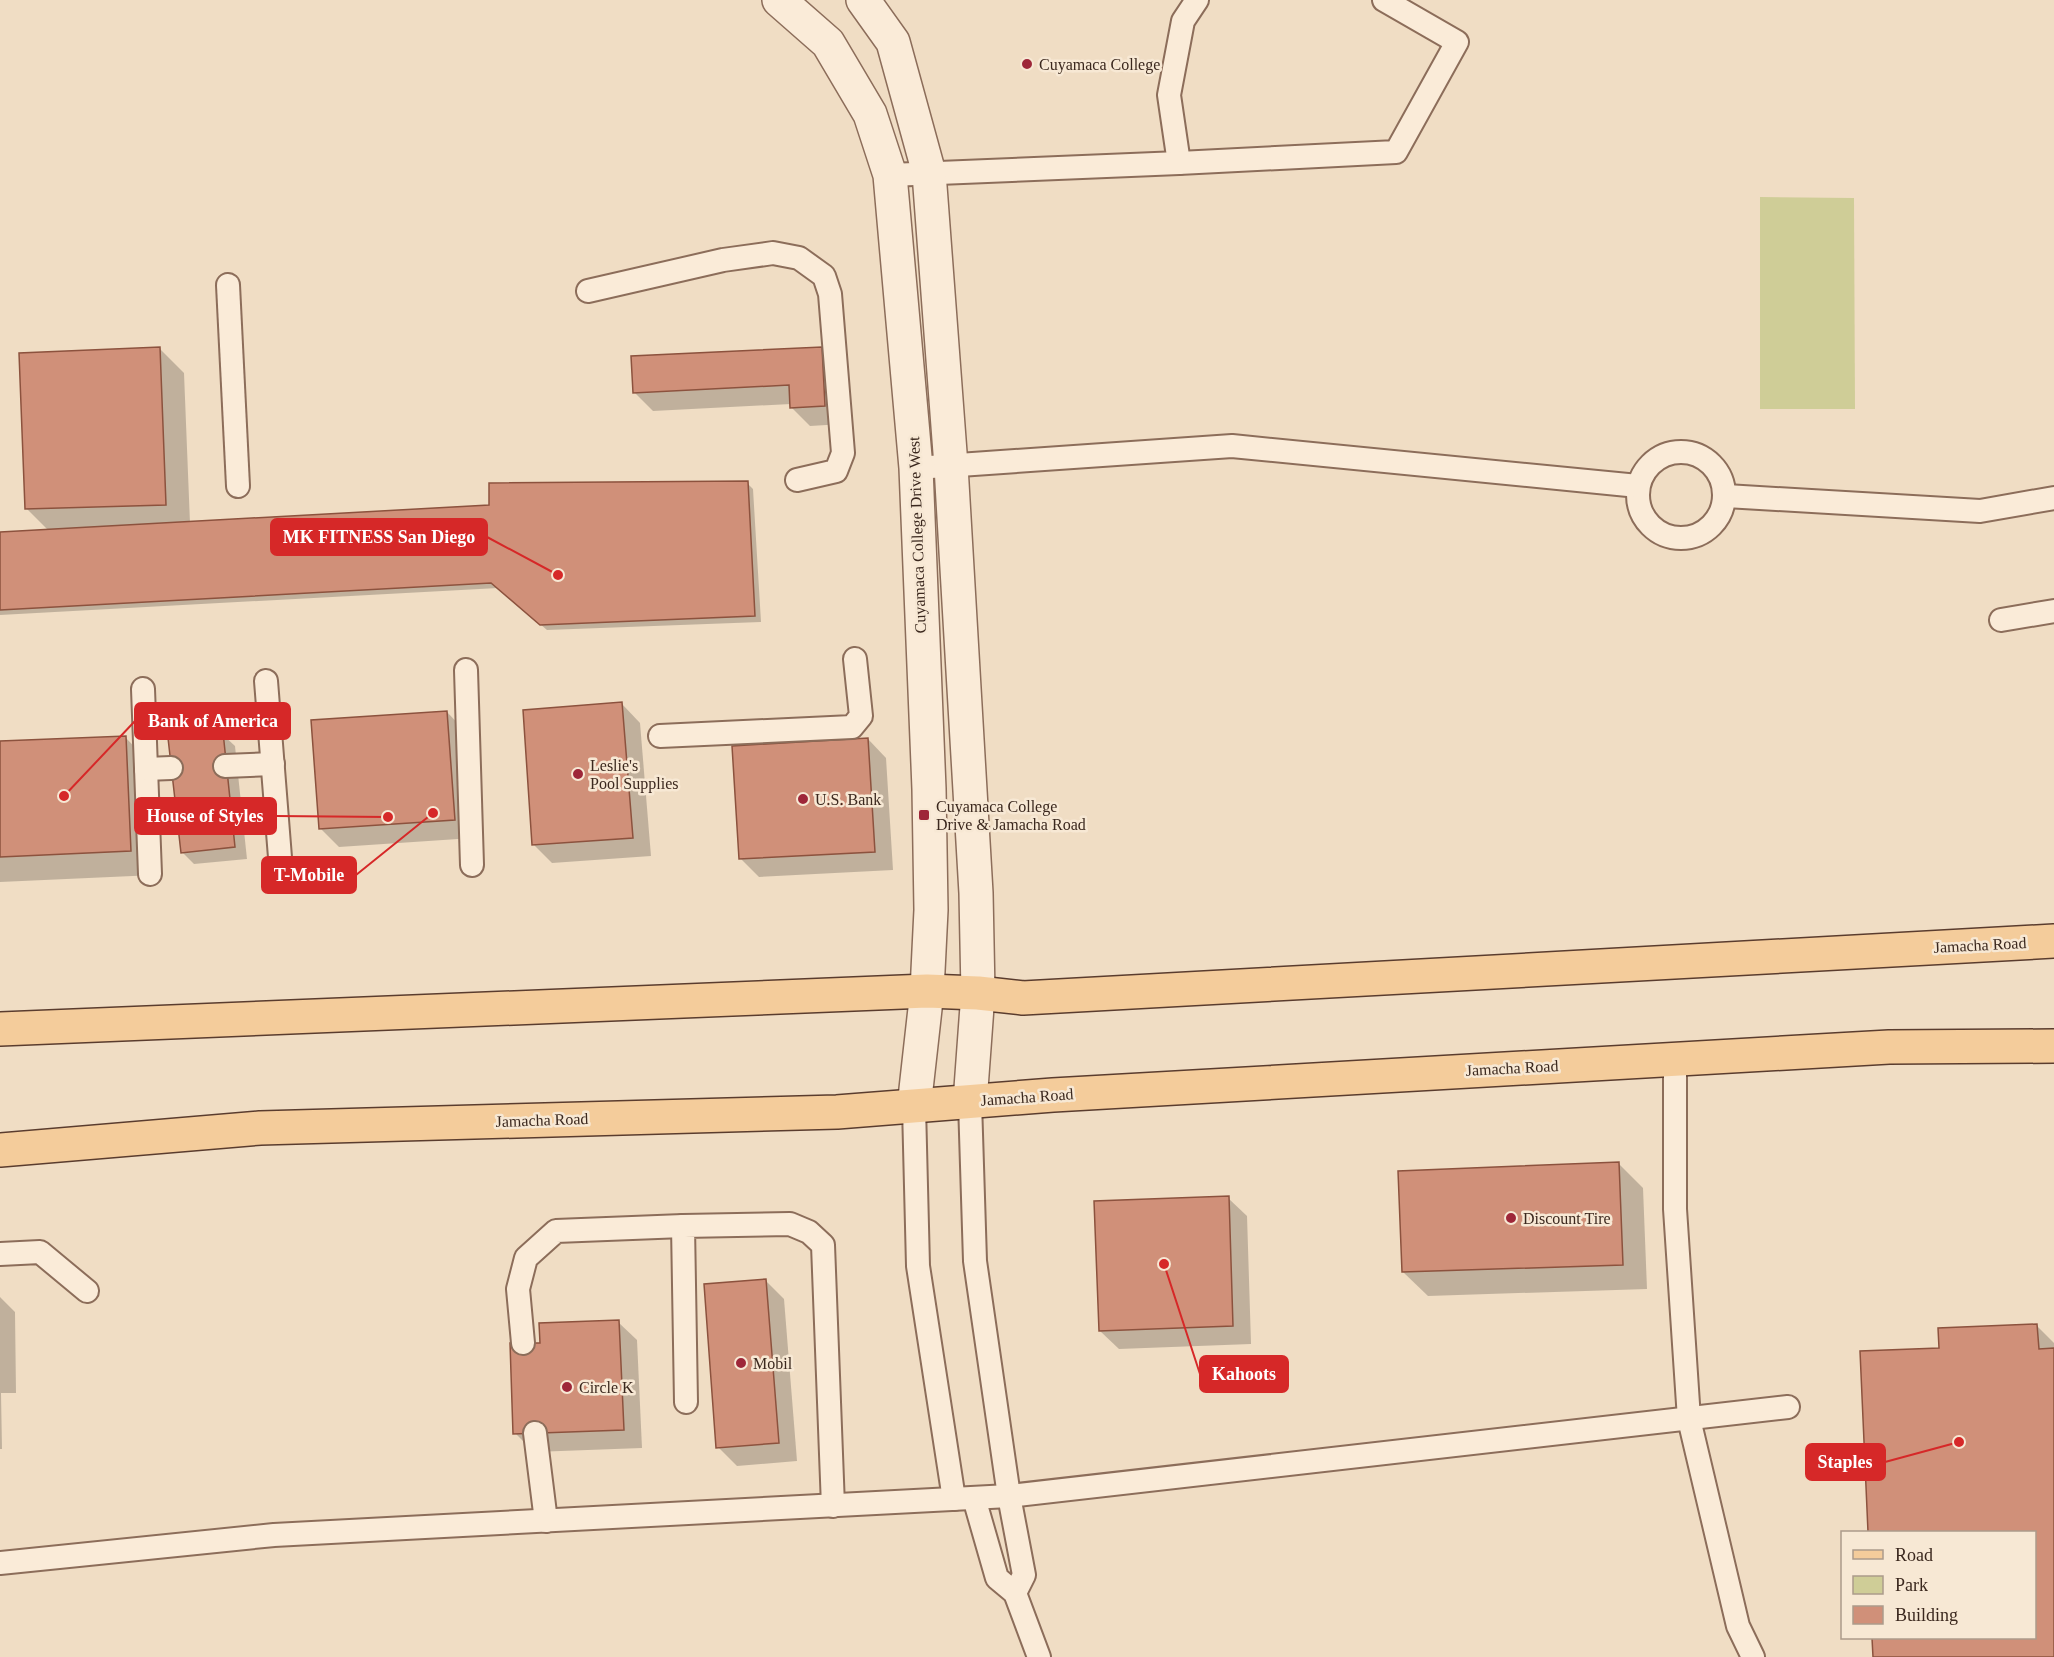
<svg xmlns="http://www.w3.org/2000/svg" width="2054" height="1657" font-family="Georgia,serif">
  <rect width="100%" height="100%" fill="#f0ddc4"/>
  <path fill="#cfcd97" d="M1760,197L1854,198L1855,409H1760Z"/>
  <g fill="#0003">
    <path d="M821,348L840,367L843,424L810,426L792,408L791,404L653,411L634,392Z"/>
    <path d="M160,349L184,373L190,523L491,507L747,483L753,489L761,622L547,630L498,588L0,615V533L49,531L27,509Z"/>
    <path d="M622,704L640,723L651,856L552,863L533,844Z"/>
    <path d="M447,712L465,731L473,838L339,847L320,828Z"/>
    <path d="M222,734L235,746L247,859L194,864L182,852Z"/>
    <path d="M125,737L149,762L155,875L0,882V742Z"/>
    <path d="M868,739L886,758L893,870L759,877L740,858Z"/>
    <path d="M1619,1164L1643,1188L1647,1289L1428,1296L1403,1272Z"/>
    <path d="M1228,1198L1247,1216L1251,1344L1119,1349L1100,1331Z"/>
    <path d="M766,1281L784,1299L797,1461L737,1466L718,1447Z"/>
    <path d="M0,1297L15,1312L16,1393H1L2,1449H0Z"/>
    <path d="M618,1322L637,1340L642,1448L534,1452L515,1433L542,1344Z"/>
    <path d="M2037,1326L2054,1343V1657H1874L1873,1638H2034V1532H1869L1862,1353L1940,1350Z"/>
  </g>
  <g fill="#d09079" stroke="#8c523e" stroke-width="1.5">
    <path d="M160,347L166,505L25,509L19,353Z"/>
    <path d="M822,347L825,406L790,408L789,385L633,393L631,356Z"/>
    <path d="M748,481L755,616L540,625L491,583L0,610V532L489,505V483Z"/>
    <path d="M622,702L633,838L532,845L523,710Z"/>
    <path d="M447,711L455,820L319,829L311,720Z"/>
    <path d="M223,732L235,847L181,853L168,738Z"/>
    <path d="M126,736L131,851L0,857V741Z"/>
    <path d="M868,738L875,852L739,859L732,746Z"/>
    <path d="M1619,1162L1623,1265L1402,1272L1398,1171Z"/>
    <path d="M1229,1196L1233,1326L1099,1331L1094,1201Z"/>
    <path d="M766,1279L779,1443L716,1448L704,1284Z"/>
    <path d="M619,1320L624,1430L513,1434L510,1343H540L539,1323Z"/>
    <path d="M2037,1324L2039,1349L2054,1348V1657H1873L1872,1638H2034V1532H1868L1860,1351L1939,1348L1938,1328Z"/>
  </g>
  <g fill="none" stroke-linecap="round" stroke-linejoin="round">
    <defs>
      <g id="service">
        <path d="M1179,163L1169,95L1183,21L1197,0"/>
        <path d="M890,175L1179,163L1396,152L1457,42L1384,0"/>
        <path d="M228,285L238,486"/>
        <path d="M588,291L723,260L773,253L799,258L824,276L830,294L843,453L836,471L797,480"/>
        <circle cx="1681" cy="495" r="43"/>
        <path d="M916,468L1232,446L1638,486"/>
        <path d="M1726,496L1980,511L2054,498"/>
        <path d="M2001,620L2054,611"/>
        <path d="M466,670L472,865"/>
        <path d="M266,681L281,870"/>
        <path d="M143,689L150,874"/>
        <path d="M660,736L852,727L861,716L855,659"/>
        <path d="M225,766L273,764"/>
        <path d="M146,769L171,768"/>
        <path d="M1675,1059V1209L1689,1419L1738,1626L1753,1657"/>
        <path d="M970,1102L975,1261L1009,1496L1024,1575L1015,1593"/>
        <path d="M914,1107L918,1266L954,1499"/>
        <path d="M0,1254L40,1252L87,1291"/>
        <path d="M523,1343L518,1289L526,1258L556,1231L683,1226"/>
        <path d="M686,1402L683,1226L790,1224L809,1232L823,1245L833,1506"/>
        <path d="M535,1433L546,1521"/>
        <path d="M974,1498L997,1578L1015,1593L1039,1657"/>
        <path d="M0,1563L274,1535L1009,1496L1788,1407"/>
      </g>
      <g id="tertiary">
        <path d="M779,0L828,43L870,114L890,175L916,468L929,789L931,910L927,991L914,1107"/>
        <path d="M863,0L893,42L929,173L951,466L976,893L978,993L970,1102"/>
      </g>
      <g id="primary">
        <path d="M0,1029L927,991L978,993L1023,998L2054,941"/>
        <path d="M0,1150L260,1128L837,1112L1053,1095L1889,1047L2054,1046"/>
      </g>
    </defs>
    <use href="#service" stroke="#8c6d5a" stroke-width="26"/>
    <use href="#tertiary" stroke="#8c6d5a" stroke-width="36"/>
    <use href="#primary" stroke="#5a3c2e" stroke-width="36"/>
    <use href="#service" stroke="#faebd8" stroke-width="22"/>
    <use href="#tertiary" stroke="#faebd8" stroke-width="33"/>
    <use href="#primary" stroke="#f4cc9b" stroke-width="33"/>
  </g>
  <g fill="#9e2739" stroke="#f7e8d4" stroke-width="2">
    <circle cx="1027" cy="64" r="6"/>
    <circle cx="578" cy="774" r="6"/>
    <circle cx="803" cy="799" r="6"/>
    <rect x="918" y="809" width="12" height="12" rx="3"/>
    <circle cx="1511" cy="1218" r="6"/>
    <circle cx="741" cy="1363" r="6"/>
    <circle cx="567" cy="1387" r="6"/>
  </g>
  <g text-anchor="middle" dominant-baseline="central" stroke-width="5" stroke-linejoin="round" paint-order="stroke">
    <g font-size="16" fill="#3b281e" stroke="#f7e8d4" text-anchor="start">
      <text x="1039" y="64">Cuyamaca College</text>
      <text x="590" y="765">Leslie's<tspan x="590" dy="18">Pool Supplies</tspan></text>
      <text x="815" y="799">U.S. Bank</text>
      <text x="936" y="806">Cuyamaca College<tspan x="936" dy="18">Drive &amp; Jamacha Road</tspan></text>
      <text x="1523" y="1218">Discount Tire</text>
      <text x="753" y="1363">Mobil</text>
      <text x="579" y="1387">Circle K</text>
    </g>
    <g font-size="16" fill="#3b281e" stroke="#f7e8d4">
      <text transform="translate(917 535) rotate(-92)">Cuyamaca College Drive West</text>
      <text transform="translate(1980 945) rotate(-3)">Jamacha Road</text>
      <text transform="translate(1512 1068) rotate(-3)">Jamacha Road</text>
      <text transform="translate(1027 1097) rotate(-4)">Jamacha Road</text>
      <text transform="translate(542 1120) rotate(-2)">Jamacha Road</text>
    </g>
  </g>
  <path fill="none" stroke="#d62828" stroke-width="2" d="M558 575L487 537M64 796L135 721M388 817L276 816M433 813L356 875M1164 1264L1200 1374M1959 1442L1885 1462"/>
  <g fill="#d62828" stroke="#f7e8d4" stroke-width="2">
    <circle cx="558" cy="575" r="6"/>
    <circle cx="64" cy="796" r="6"/>
    <circle cx="388" cy="817" r="6"/>
    <circle cx="433" cy="813" r="6"/>
    <circle cx="1164" cy="1264" r="6"/>
    <circle cx="1959" cy="1442" r="6"/>
  </g>
  <g fill="#d62828" stroke="#d62828" stroke-width="2">
    <rect x="271" y="519" width="216" height="36" rx="6"/>
    <rect x="135" y="703" width="155" height="36" rx="6"/>
    <rect x="135" y="798" width="141" height="36" rx="6"/>
    <rect x="262" y="857" width="94" height="36" rx="6"/>
    <rect x="1200" y="1356" width="88" height="36" rx="6"/>
    <rect x="1806" y="1444" width="79" height="36" rx="6"/>
  </g>
  <g font-size="18" text-anchor="middle" font-weight="bold" fill="#fff">
    <text x="379" y="543">MK FITNESS San Diego</text>
    <text x="213" y="727">Bank of America</text>
    <text x="205" y="822">House of Styles</text>
    <text x="309" y="881">T-Mobile</text>
    <text x="1244" y="1380">Kahoots</text>
    <text x="1845" y="1468">Staples</text>
  </g>
  <rect x="1841" y="1531" width="195" height="108" fill="#f7e8d4" stroke="#ac9b8b" stroke-width="1.5"/>
  <rect x="1853" y="1550" width="30" height="9" fill="#f4cc9b" stroke="#ac9b8b" stroke-width="1.5"/>
  <text x="1895" y="1561" font-size="18" fill="#3b281e">Road</text>
  <rect x="1853" y="1576" width="30" height="18" fill="#cfcd97" stroke="#ac9b8b" stroke-width="1.5"/>
  <text x="1895" y="1591" font-size="18" fill="#3b281e">Park</text>
  <rect x="1853" y="1606" width="30" height="18" fill="#d09079" stroke="#ac9b8b" stroke-width="1.5"/>
  <text x="1895" y="1621" font-size="18" fill="#3b281e">Building</text>
</svg>
